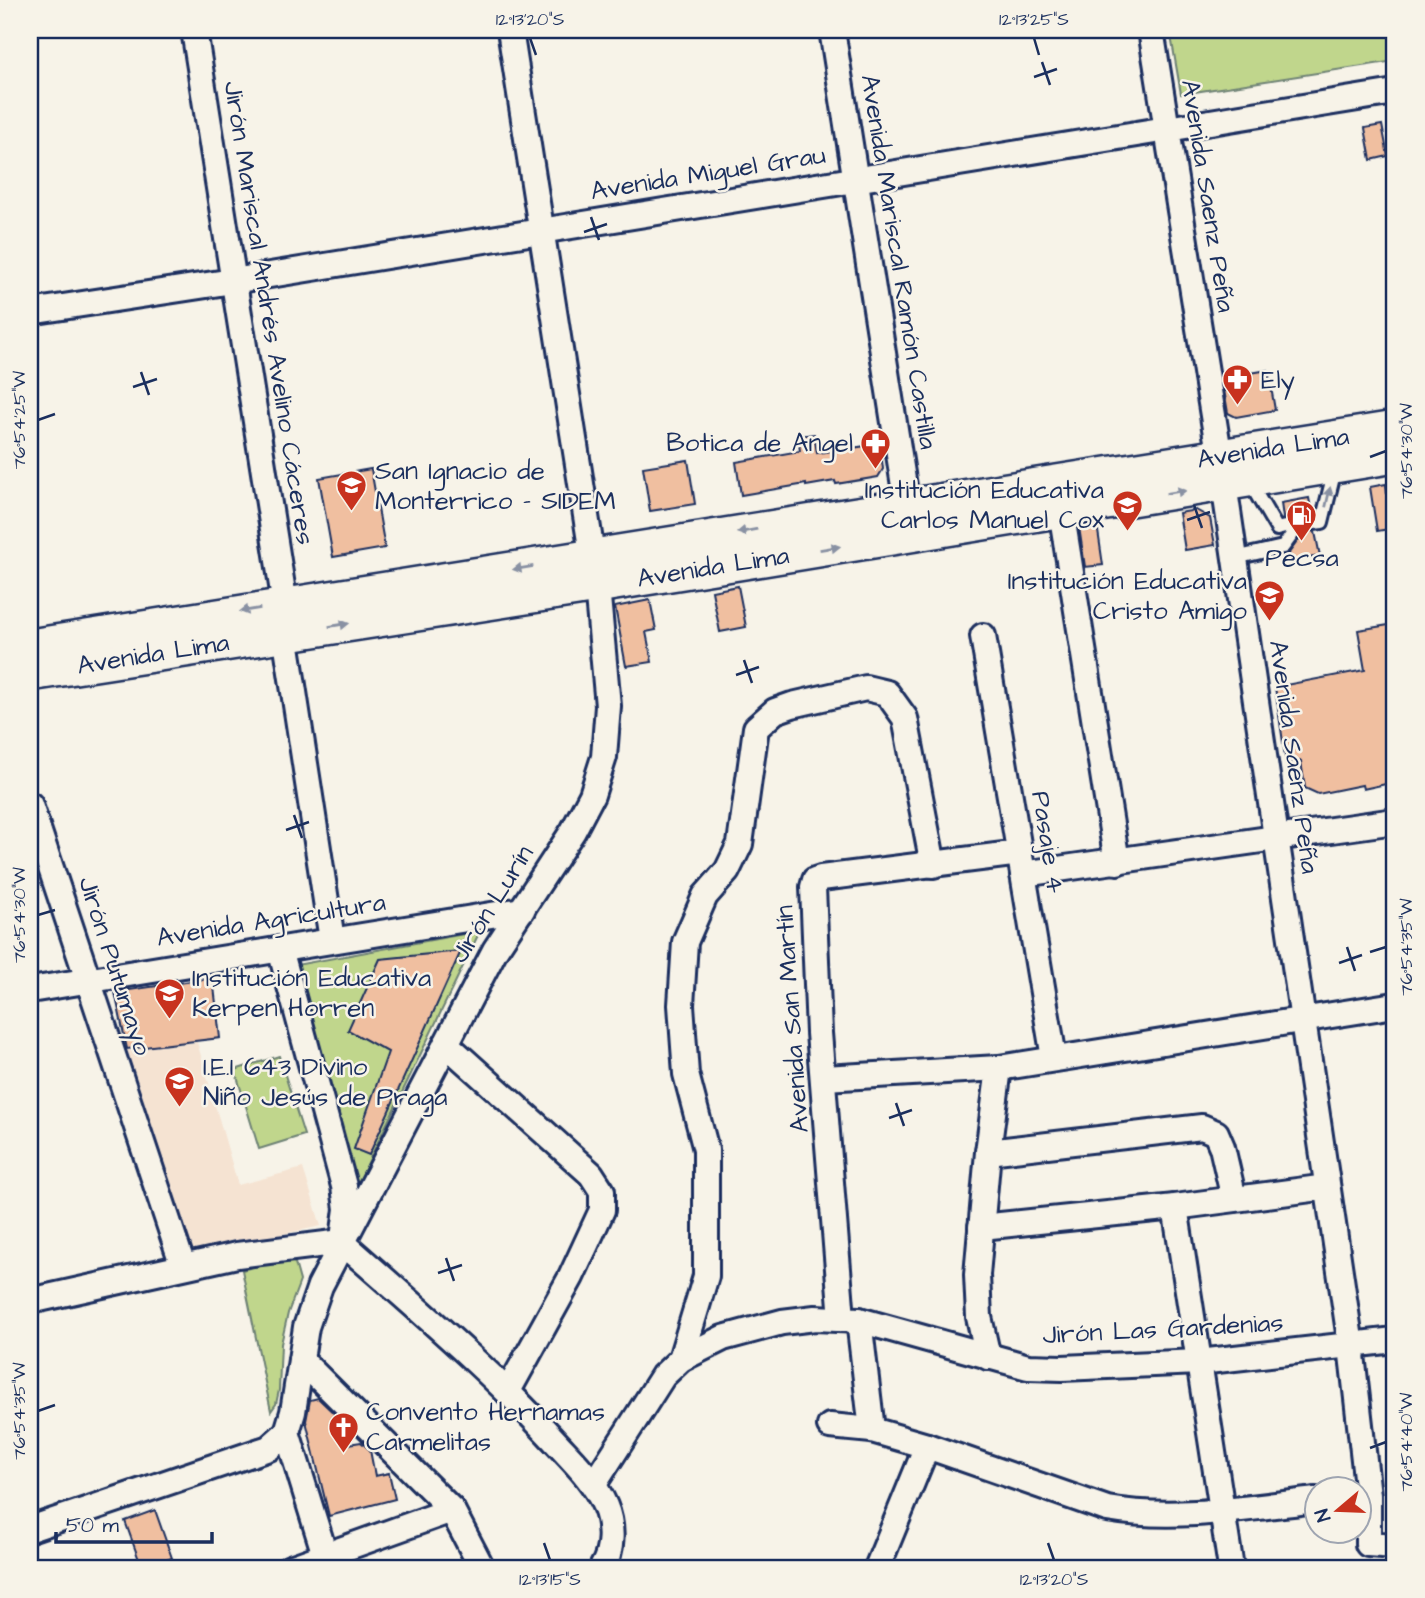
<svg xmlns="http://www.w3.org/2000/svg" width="1425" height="1598" font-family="'Architects Daughter',sans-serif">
  <rect width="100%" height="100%" fill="#f7f3e8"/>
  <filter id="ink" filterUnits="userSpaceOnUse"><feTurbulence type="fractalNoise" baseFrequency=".0143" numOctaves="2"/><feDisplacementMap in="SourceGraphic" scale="14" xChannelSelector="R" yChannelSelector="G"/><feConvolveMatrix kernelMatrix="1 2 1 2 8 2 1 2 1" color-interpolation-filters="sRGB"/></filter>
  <g filter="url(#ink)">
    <path fill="#f5e3d2" d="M197,1042L238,1185L303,1168L321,1226L189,1254L124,1050Z"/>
    <g fill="#c0d68c" stroke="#6e8275" stroke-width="2">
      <path d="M1170,30H1395V61L1181,94Z"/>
      <path d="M480,931L352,1196L296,965Z"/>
      <path d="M279,1056L304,1135L259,1149L235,1070Z"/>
      <path d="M285,1258L295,1263L300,1281L288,1313L281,1344L279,1390L276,1404L271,1411L242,1270Z"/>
    </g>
    <g fill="#f0bfa0" stroke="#1b2f5e" stroke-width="2">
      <path d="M1382,125L1388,156L1371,160L1365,128Z"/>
      <path d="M1268,370L1275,410L1236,417L1228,413L1222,378Z"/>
      <path d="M814,434L817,453L880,444L883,469L878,477L836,484L835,481L806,486V484L741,495L736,462L800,451L798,436Z"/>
      <path d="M688,460L695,504L650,511L643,467Z"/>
      <path d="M371,469L385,548L333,557L319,478Z"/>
      <path d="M1386,484L1387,495L1395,493V528L1377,531L1370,487Z"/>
      <path d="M1309,498L1312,514L1306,520L1299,516L1291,521L1283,518L1281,503Z"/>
      <path d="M1196,510L1210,518L1215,545L1185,550L1179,513Z"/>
      <path d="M1097,524L1103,565L1085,567L1079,527Z"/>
      <path d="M1307,528L1315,532L1320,556L1291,561L1289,553Z"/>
      <path d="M738,586L746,627L720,632L712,591Z"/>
      <path d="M650,600L656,630L646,632L652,662L626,666L615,607Z"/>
      <path d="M1395,624V782L1363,789L1362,785L1318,794L1305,788L1301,761L1286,763L1275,687L1365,670L1358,630Z"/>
      <path d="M461,951L369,1155L354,1149L388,1052L348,1030L380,959Z"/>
      <path d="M213,978L220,1038L127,1049L115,992Z"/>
      <path d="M318,1398L343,1422L348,1444L361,1442L370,1450L375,1476L389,1473L395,1499L329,1516L306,1421L310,1400Z"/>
      <path d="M155,1510L172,1558L142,1568L125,1521Z"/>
    </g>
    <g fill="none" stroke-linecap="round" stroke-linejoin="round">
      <defs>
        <g id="lane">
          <path d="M1250,483L1277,529L1285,527"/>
          <path d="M1314,523L1322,522L1335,469"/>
          <path d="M1235,558L1283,547L1299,525"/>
        </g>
        <g id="street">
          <path d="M194,30L285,605"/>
          <path d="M832,30L907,505"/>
          <path d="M1151,30L1224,484L1351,1346L1368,1495V1544L1395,1546"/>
          <path d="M30,312L233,281L1395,92"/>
          <path d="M1061,510L1117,862"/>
          <path d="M285,633L332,940"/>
          <path d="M983,636L1054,1058"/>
          <path d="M30,805L183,1266"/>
          <path d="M1023,874L1395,821"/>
          <path d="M280,949L344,1186L347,1209L344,1231"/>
          <path d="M30,990L522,910"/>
          <path d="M446,1044L591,1174L602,1191V1210L571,1277L508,1391"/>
          <path d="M824,1078L999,1068L1395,1005"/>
          <path d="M988,1152L1202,1127L1216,1133L1222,1147L1234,1199"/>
          <path d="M1175,1207L1231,1568"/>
          <path d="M981,1227L1175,1207L1327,1187"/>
          <path d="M342,1242C414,1306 488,1368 553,1439C572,1460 594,1480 605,1506C613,1525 613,1551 602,1568"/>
          <path d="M30,1301L237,1255L342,1242"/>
          <path d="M842,1319L819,1033L813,887L815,880L821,878L1020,853"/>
          <path d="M859,1320L872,1430"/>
          <path d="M988,1357L979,1317L977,1275L988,1152L999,1068"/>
          <path d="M681,1359L706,1276V1150L686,1074L681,1005L685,942L705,896L727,871L740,844L756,728L775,711L792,705L866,688L887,693L905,718L933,865"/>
          <path d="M301,1360L452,1510L482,1568"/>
          <path d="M830,1426L872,1430L927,1446L1107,1509C1175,1521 1248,1508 1316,1500"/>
          <path d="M287,1432L293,1412L306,1327L320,1286L495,950L573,831L592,795L604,757L608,706L597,586L510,30"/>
          <path d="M287,1432L329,1568"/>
          <path d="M594,1484L663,1376L681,1359L723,1338L782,1322L815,1318L859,1320L1028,1367L1062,1368L1199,1362L1395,1340"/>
          <path d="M30,1529L269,1448L287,1432"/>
          <path d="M290,1568L452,1510"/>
          <path d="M877,1568L927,1446"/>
        </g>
        <g id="secondary">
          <path d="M30,646L1395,428"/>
          <path d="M30,674L597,586L1395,456"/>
        </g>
      </defs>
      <use href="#lane" stroke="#1b2f5e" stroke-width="18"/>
      <use href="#street" stroke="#1b2f5e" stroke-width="30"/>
      <use href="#secondary" stroke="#1b2f5e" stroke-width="38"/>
      <use href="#lane" stroke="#f7f3e8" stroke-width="12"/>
      <use href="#street" stroke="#f7f3e8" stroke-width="24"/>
      <use href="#secondary" stroke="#f7f3e8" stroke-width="33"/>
    </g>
    <defs><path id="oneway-solid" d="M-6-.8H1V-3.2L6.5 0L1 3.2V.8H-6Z" transform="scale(1.75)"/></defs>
    <g fill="#8991a3">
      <use href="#oneway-solid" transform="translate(1176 492) rotate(-9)"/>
      <use href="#oneway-solid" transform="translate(1328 497) rotate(-77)"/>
      <use href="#oneway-solid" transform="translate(747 531) rotate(170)"/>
      <use href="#oneway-solid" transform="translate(830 548) rotate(-9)"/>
      <use href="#oneway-solid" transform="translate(523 568) rotate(171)"/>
      <use href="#oneway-solid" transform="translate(250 610) rotate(171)"/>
      <use href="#oneway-solid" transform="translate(339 625) rotate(-9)"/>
    </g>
  </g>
  <path fill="none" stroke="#1b2f5e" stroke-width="2.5" d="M530,38L536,55M1034,38L1039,55M1042,62L1050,85M1034,77L1057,69M591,217L599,240M584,232L607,224M141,372L149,395M133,387L157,379M38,420L55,414M1370,457L1386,451M1194,505L1202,528M1187,520L1210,512M744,660L752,683M736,675L759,667M294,815L302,838M286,830L309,822M38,915L55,910M1347,947L1355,971M1370,952L1386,947M1339,963L1362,955M896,1103L904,1126M889,1118L912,1110M446,1258L454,1281M438,1273L462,1265M38,1411L55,1405M1370,1448L1386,1442M544,1543L550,1560M1048,1543L1054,1560"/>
  <defs>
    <symbol id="pharmacy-pin" viewBox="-11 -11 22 30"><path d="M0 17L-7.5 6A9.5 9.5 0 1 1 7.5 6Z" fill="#c8321e" stroke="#f7f3e8"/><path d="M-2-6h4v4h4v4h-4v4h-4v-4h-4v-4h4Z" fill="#fff"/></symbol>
    <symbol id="university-pin" viewBox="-11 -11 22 30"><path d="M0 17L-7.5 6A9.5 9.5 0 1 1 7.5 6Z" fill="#c8321e" stroke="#f7f3e8"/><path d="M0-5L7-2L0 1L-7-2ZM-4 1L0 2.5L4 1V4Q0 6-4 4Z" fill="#fff"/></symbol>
    <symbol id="school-pin" viewBox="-11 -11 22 30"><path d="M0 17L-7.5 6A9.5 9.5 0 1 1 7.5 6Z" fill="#c8321e" stroke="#f7f3e8"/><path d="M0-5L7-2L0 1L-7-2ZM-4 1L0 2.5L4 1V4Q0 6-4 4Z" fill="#fff"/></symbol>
    <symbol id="fuel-pin" viewBox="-11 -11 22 30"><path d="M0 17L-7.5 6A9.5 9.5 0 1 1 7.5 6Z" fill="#c8321e" stroke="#f7f3e8"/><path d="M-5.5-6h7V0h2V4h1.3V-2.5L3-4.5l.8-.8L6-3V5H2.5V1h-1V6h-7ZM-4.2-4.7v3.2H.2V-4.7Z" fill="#fff"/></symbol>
    <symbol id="church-pin" viewBox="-11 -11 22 30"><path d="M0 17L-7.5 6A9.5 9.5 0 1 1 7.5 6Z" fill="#c8321e" stroke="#f7f3e8"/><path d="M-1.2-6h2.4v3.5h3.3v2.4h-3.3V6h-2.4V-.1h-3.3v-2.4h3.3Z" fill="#fff"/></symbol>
  </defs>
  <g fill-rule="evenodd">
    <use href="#pharmacy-pin" x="1220" y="362" width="35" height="47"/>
    <use href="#pharmacy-pin" x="858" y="426" width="35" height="47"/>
    <use href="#university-pin" x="334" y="468" width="35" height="47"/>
    <use href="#school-pin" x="1110" y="488" width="35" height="47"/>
    <use href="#fuel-pin" x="1284" y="498" width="35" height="47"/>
    <use href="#school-pin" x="1252" y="578" width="35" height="47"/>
    <use href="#school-pin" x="152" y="976" width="35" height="47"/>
    <use href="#school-pin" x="162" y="1064" width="35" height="47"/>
    <use href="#church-pin" x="326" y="1410" width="35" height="47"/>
  </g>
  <g text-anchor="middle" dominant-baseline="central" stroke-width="5" stroke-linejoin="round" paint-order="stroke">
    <g font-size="26" fill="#1b2f5e" stroke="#f7f3e8">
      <text transform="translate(708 173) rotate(-9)">Avenida Miguel Grau</text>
      <text transform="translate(1208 196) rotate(81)">Avenida Saenz Peña</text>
      <text transform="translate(899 262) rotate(81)">Avenida Mariscal Ramón Castilla</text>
      <text transform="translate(269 313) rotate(81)">Jirón Mariscal Andrés Avelino Cáceres</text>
      <text transform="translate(1273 448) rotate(-9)">Avenida Lima</text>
      <text transform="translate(713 567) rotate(-9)">Avenida Lima</text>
      <text transform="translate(153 654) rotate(-9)">Avenida Lima</text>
      <text transform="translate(1294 757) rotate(82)">Avenida Saenz Peña</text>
      <text transform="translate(1048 842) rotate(81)">Pasaje 4</text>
      <text transform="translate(492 904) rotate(-58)">Jirón Lurín</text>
      <text transform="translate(271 920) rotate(-9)">Avenida Agricultura</text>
      <text transform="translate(115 966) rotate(72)">Jirón Putumayo</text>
      <text transform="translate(792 1019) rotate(-94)">Avenida San Martín</text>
      <text transform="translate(1163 1329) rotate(-3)">Jirón Las Gardenias</text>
    </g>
    <g font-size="26" fill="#1b2f5e" stroke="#f7f3e8" text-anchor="start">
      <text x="1261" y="380">Ely</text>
      <text x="853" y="443" text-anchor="end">Botica de Angel</text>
      <text x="375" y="471">San Ignacio de<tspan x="375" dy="30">Monterrico - SIDEM</tspan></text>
      <text x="1104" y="490" text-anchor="end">Institución Educativa<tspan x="1104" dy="30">Carlos Manuel Cox</tspan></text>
      <text x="1302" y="558" text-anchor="middle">Pecsa</text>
      <text x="1247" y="581" text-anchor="end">Institución Educativa<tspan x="1247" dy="30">Cristo Amigo</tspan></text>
      <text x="192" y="978">Institución Educativa<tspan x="192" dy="30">Kerpen Horren</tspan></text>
      <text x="203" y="1067">I.E.I 643 Divino<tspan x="203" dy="30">Niño Jesús de Praga</tspan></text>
      <text x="366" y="1412">Convento Hernamas<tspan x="366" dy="30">Carmelitas</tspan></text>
    </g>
  </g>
  <rect width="1425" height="1598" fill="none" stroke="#f7f3e8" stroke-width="77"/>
  <g transform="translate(1338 1510) rotate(251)"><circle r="33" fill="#f7f3e8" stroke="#9fa5b1" stroke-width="2"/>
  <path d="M0-5L12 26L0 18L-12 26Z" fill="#c8321e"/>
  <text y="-10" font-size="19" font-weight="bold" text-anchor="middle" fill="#1b2f5e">N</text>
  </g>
  <path d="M56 1532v10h156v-10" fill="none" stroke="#1b2f5e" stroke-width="3.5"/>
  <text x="66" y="1532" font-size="21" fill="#1b2f5e" stroke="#f7f3e8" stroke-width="5" paint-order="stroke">50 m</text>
  <rect x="38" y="38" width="1348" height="1522" fill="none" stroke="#1b2f5e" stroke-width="2.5"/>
  <g font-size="18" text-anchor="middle" fill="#1b2f5e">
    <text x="530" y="25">12°13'20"S</text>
    <text x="1034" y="25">12°13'25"S</text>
    <text transform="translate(19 420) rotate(-90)" y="6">76°54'25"W</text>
    <text transform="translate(1406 451) rotate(-90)" y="6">76°54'30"W</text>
    <text transform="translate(19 915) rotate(-90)" y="6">76°54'30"W</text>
    <text transform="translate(1406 947) rotate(-90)" y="6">76°54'35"W</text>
    <text transform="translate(19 1411) rotate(-90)" y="6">76°54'35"W</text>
    <text transform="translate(1406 1442) rotate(-90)" y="6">76°54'40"W</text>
    <text x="550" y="1585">12°13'15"S</text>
    <text x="1054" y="1585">12°13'20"S</text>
  </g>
</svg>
